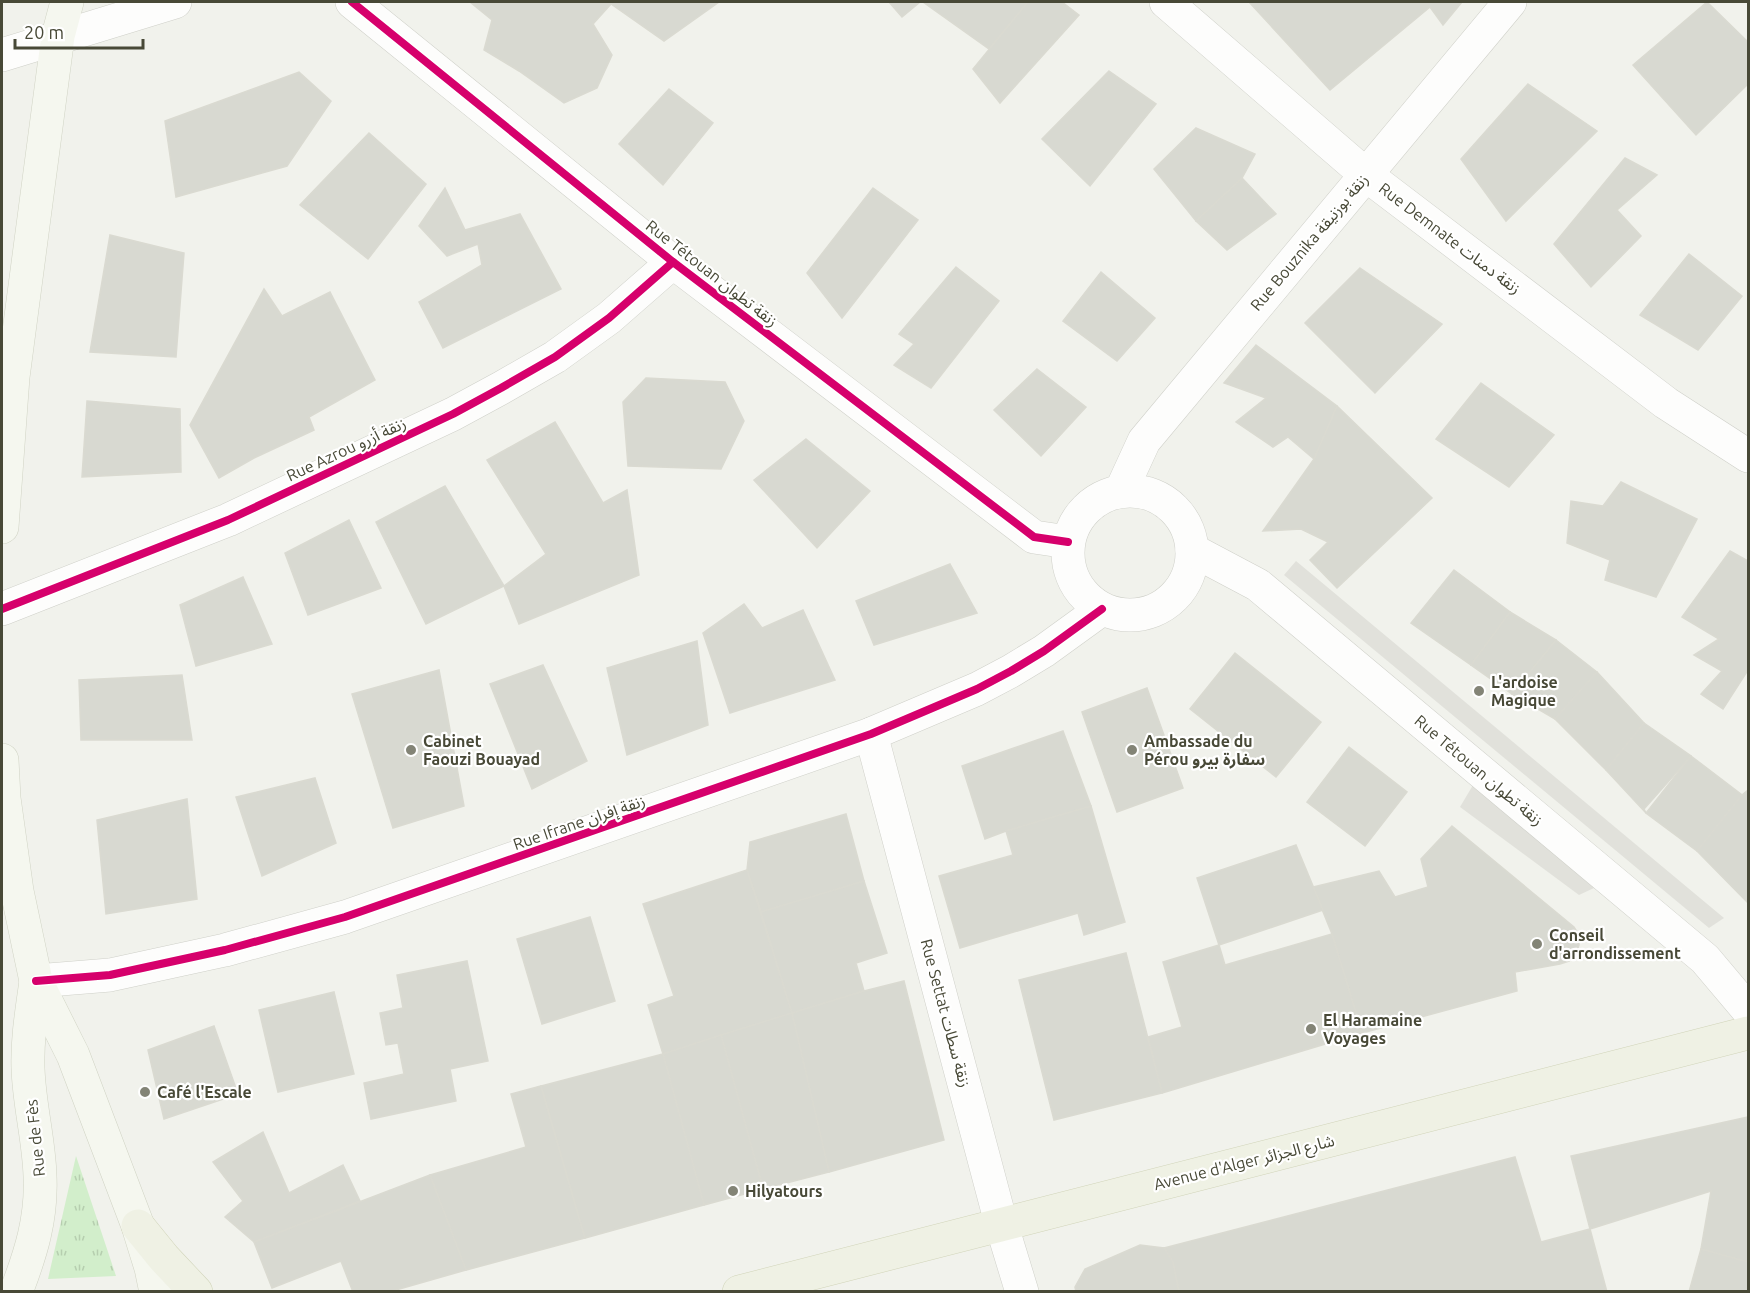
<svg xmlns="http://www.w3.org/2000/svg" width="1750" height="1293" font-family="Ubuntu,'Noto Sans Arabic',sans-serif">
  <defs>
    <pattern id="grass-tufts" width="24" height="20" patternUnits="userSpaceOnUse" patternTransform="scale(1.5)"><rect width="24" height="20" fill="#d2eecb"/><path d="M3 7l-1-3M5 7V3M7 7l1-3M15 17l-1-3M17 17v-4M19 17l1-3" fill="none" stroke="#b6ceaf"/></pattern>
  </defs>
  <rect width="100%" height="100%" fill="#f1f2ec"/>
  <path fill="url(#grass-tufts)" d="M76,1156L116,1276L48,1279Z"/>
  <g fill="#e1e1db">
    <path d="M1296,561L1724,918L1709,928L1284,575Z"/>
    <path d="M1476,780L1609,881L1579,895L1460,807Z"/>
  </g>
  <g fill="#d8d9d1" stroke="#dadad1" stroke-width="1.5">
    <path d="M470,2H719L664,41L611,4L593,24L612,55L597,88L564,103L519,71L484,50L492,20Z"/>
    <path d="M889,2H920L902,17Z"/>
    <path d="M923,2H1028L989,49Z"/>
    <path d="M1028,2H1062L1079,15L1000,103L973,69Z"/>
    <path d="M1249,2H1462L1443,25L1430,7L1330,90Z"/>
    <path d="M1707,2L1748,42V84L1696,135L1633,65Z"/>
    <path d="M1109,71L1156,104L1090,186L1042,139Z"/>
    <path d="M299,72L331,101L287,166L176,197L165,121Z"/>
    <path d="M1528,84L1597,131L1506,221L1461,159Z"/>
    <path d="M669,89L713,123L663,185L619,144Z"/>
    <path d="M1196,128L1255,154L1242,178L1196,221L1154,169Z"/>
    <path d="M369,133L426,184L368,259L300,205Z"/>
    <path d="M1625,158L1657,175L1617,210L1641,236L1591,287L1554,244Z"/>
    <path d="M1242,178L1276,214L1227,250L1196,221Z"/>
    <path d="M445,188L465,230L520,214L561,289L443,348L419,302L482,265L478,244L447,256L419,226Z"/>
    <path d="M873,188L918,220L842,318L807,273Z"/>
    <path d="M110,235L184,253L176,357L90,352Z"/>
    <path d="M1689,254L1742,296L1698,350L1640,315Z"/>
    <path d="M956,267L999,301L931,388L894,365L914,344L899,334Z"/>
    <path d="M1360,268L1442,324L1375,393L1305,323Z"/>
    <path d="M1101,272L1155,318L1117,361L1063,321Z"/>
    <path d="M264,289L282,316L330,292L375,380L309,417L314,430L254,458L219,478L190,425Z"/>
    <path d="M1256,345L1337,406L1314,459L1288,437L1273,447L1236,422L1266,398L1224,383Z"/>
    <path d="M1037,369L1086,407L1041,456L994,410Z"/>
    <path d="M646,378L725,382L744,421L721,469L628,466L623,402Z"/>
    <path d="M1481,383L1554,435L1509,487L1436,439Z"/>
    <path d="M87,401L180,409L181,472L82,477Z"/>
    <path d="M1337,406L1432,498L1337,588L1310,560L1328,542L1301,529L1263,531L1314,459Z"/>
    <path d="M555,422L603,503L627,490L639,575L519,624L504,586L546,554L487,460Z"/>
    <path d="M806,439L870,491L817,548L754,480Z"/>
    <path d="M1621,482L1697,519L1656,597L1605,580L1610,560L1567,543L1571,501L1603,506Z"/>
    <path d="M445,486L504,586L426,624L376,522Z"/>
    <path d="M349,520L381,588L308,615L285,553Z"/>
    <path d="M1730,551L1748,561V670L1723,709L1701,694L1722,671L1694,655L1719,639L1682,617Z"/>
    <path d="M950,564L977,613L874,645L856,601Z"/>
    <path d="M1454,570L1510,612L1471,665L1411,623Z"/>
    <path d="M243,577L272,644L196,666L180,605Z"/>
    <path d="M744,604L762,628L803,610L835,680L730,713L703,633Z"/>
    <path d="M1510,612L1556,640L1512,694L1471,665Z"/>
    <path d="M1556,640L1597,672L1555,719L1512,694Z"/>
    <path d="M697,641L708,725L627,755L607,668Z"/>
    <path d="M1235,653L1321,722L1276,777L1190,709Z"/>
    <path d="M543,665L587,761L532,789L490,684Z"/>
    <path d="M439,670L464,806L393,828L352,694Z"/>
    <path d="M1597,672L1644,723L1606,770L1555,719Z"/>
    <path d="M182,675L192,740H81L79,680Z"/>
    <path d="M1147,688L1183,788L1117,812L1082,712Z"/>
    <path d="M1644,723L1691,756L1644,809L1646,813L1606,770Z"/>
    <path d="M1063,731L1091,806L1006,831L985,839L962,766Z"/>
    <path d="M1349,747L1407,792L1365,846L1307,802Z"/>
    <path d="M1691,756L1742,795L1697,851L1646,813Z"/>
    <path d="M315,778L336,843L262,876L236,797Z"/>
    <path d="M1748,790V903L1697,851L1742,795Z"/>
    <path d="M187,799L197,899L106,914L97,820Z"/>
    <path d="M1091,806L1125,922L1084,935L1078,913L960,948L939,876L1013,855L1006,831Z"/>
    <path d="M846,814L864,881L761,912L747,870L750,842Z"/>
    <path d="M1452,826L1574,927L1579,935V945L1576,954L1569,961L1560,964L1515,972L1517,991L1362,1033L1332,934L1313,887L1379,871L1395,897L1428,887L1421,859Z"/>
    <path d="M1296,845L1323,910L1219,945L1197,878Z"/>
    <path d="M747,870L792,1013L663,1054L648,1005L674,996L643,904Z"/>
    <path d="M864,881L887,953L856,963L864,991L792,1013L761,912Z"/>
    <path d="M590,917L615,1001L542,1024L517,939Z"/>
    <path d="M1332,934L1362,1033L1162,1093L1148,1037L1182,1027L1163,962L1219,945L1225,965Z"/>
    <path d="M1126,953L1162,1093L1054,1120L1019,980Z"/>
    <path d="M467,961L488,1061L450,1069L456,1101L371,1119L364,1083L404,1074L398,1043L386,1045L380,1013L403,1008L397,975Z"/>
    <path d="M904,981L944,1140L829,1172L792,1013L864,991Z"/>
    <path d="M334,992L354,1074L278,1092L259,1010Z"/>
    <path d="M792,1013L829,1172L763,1189L721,1035Z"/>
    <path d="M214,1026L238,1094L164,1119L148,1050Z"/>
    <path d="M721,1035L763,1189L704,1205L663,1054Z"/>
    <path d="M663,1054L704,1205L585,1238L541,1086Z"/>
    <path d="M541,1086L585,1238L466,1270L430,1175L526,1147L511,1094Z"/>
    <path d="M1748,1117V1262L1701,1249L1711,1191L1590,1229L1571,1156Z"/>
    <path d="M263,1132L289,1193L343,1165L360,1201L254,1242L225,1217L243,1201L213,1162Z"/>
    <path d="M1515,1157L1541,1242L1590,1229L1607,1292H1179L1173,1262L1164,1248Z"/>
    <path d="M430,1175L466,1270L389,1292H353L341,1261L272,1288L254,1242Z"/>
    <path d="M1140,1245L1164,1248L1173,1262L1179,1292H1076L1075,1287L1085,1269Z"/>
    <path d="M1701,1249L1748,1262V1292H1689Z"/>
  </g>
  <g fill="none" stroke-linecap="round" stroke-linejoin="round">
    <defs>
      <g id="street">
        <path d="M352,2L673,262L1034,537L1068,542"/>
        <path d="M1166,2L1365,174L1666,403L1748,456"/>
        <path d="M2,55L175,2"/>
        <path d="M1121,491L1144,441L1510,2"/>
        <circle cx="1130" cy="553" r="62"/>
        <path d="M1192,550L1258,585L1705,959L1748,1010"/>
        <path d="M2,609L228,520L453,414L501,388L555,357L609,318L673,262"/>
        <path d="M871,734L1001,1223L1022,1292"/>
        <path d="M36,981L110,975L225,950L345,917L871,734L977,689L1011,671L1044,651L1102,609"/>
      </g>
      <g id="secondary">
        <path d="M2,527L13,377L58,36L67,2"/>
        <path d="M2,760L4,798L17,891L36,981L73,1055L138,1226L151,1268L156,1292"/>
        <path d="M16,1292C31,1253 42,1218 40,1176C39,1140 29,1104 28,1068C27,1039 32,1010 36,981"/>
      </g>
      <g id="primary">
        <path d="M138,1226L164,1258L196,1292"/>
        <path d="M739,1292L1748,1033"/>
      </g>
    </defs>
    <use href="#street" stroke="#cfd0c9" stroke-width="34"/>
    <use href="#secondary" stroke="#d0d3c4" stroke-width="34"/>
    <use href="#primary" stroke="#d1d4b9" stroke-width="34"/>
    <use href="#street" stroke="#fdfdfc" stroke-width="33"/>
    <use href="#secondary" stroke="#f5f7ef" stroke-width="33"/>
    <use href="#primary" stroke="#eff1e4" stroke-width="33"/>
    <defs>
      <g id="cycleway">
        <path d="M352,2L673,262L1034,537L1068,542"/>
        <path d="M2,609L228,520L453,414L501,388L555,357L609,318L673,262"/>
        <path d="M36,981L110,975L225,950L345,917L871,734L977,689L1011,671L1044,651L1102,609"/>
      </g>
    </defs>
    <use href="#cycleway" stroke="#fff" stroke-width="11"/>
    <use href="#cycleway" stroke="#d6006c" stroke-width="8"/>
  </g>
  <g fill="#838476" stroke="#fff" stroke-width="2">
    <circle cx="1479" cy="691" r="6"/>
    <circle cx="411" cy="750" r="6"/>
    <circle cx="1132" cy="750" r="6"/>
    <circle cx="1537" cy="944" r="6"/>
    <circle cx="1311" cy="1029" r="6"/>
    <circle cx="145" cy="1092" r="6"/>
    <circle cx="733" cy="1191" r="6"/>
  </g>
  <g text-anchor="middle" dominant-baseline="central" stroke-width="4.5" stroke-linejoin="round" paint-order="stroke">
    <g font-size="16" fill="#484937" stroke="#fff">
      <text transform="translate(1450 238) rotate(37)">Rue Demnate زنقة دمنات</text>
      <text transform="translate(1309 242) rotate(-50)">Rue Bouznika زنقة بوزنيقة</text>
      <text transform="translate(712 273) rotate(38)">Rue Tétouan زنقة تطوان</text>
      <text transform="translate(346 449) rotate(-25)">Rue Azrou زنقة أزرو</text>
      <text transform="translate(1479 770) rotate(40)">Rue Tétouan زنقة تطوان</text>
      <text transform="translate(579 822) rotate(-19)">Rue Ifrane زنقة إفران</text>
      <text transform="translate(946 1013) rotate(75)">Rue Settat زنقة سطات</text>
      <text transform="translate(35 1138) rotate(-96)">Rue de Fès</text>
      <text transform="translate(1244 1162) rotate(-14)">Avenue d'Alger شارع الجزائر</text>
    </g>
    <g font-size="16" font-weight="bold" fill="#484937" stroke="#fff" text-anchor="start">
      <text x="1491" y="682">L'ardoise<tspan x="1491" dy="18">Magique</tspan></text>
      <text x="423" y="741">Cabinet<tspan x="423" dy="18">Faouzi Bouayad</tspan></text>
      <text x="1144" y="741">Ambassade du<tspan x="1144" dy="18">Pérou سفارة بيرو</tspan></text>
      <text x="1549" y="935">Conseil<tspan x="1549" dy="18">d'arrondissement</tspan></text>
      <text x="1323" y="1020">El Haramaine<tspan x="1323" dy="18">Voyages</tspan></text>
      <text x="157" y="1092">Café l'Escale</text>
      <text x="745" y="1191">Hilyatours</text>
    </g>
  </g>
  <rect width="1750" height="1293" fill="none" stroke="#484937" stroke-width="6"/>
  <path d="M15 39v9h128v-9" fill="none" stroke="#484937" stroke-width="3"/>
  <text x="24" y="39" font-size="18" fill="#484937" stroke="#ffffff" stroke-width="4.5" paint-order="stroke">20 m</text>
</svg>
